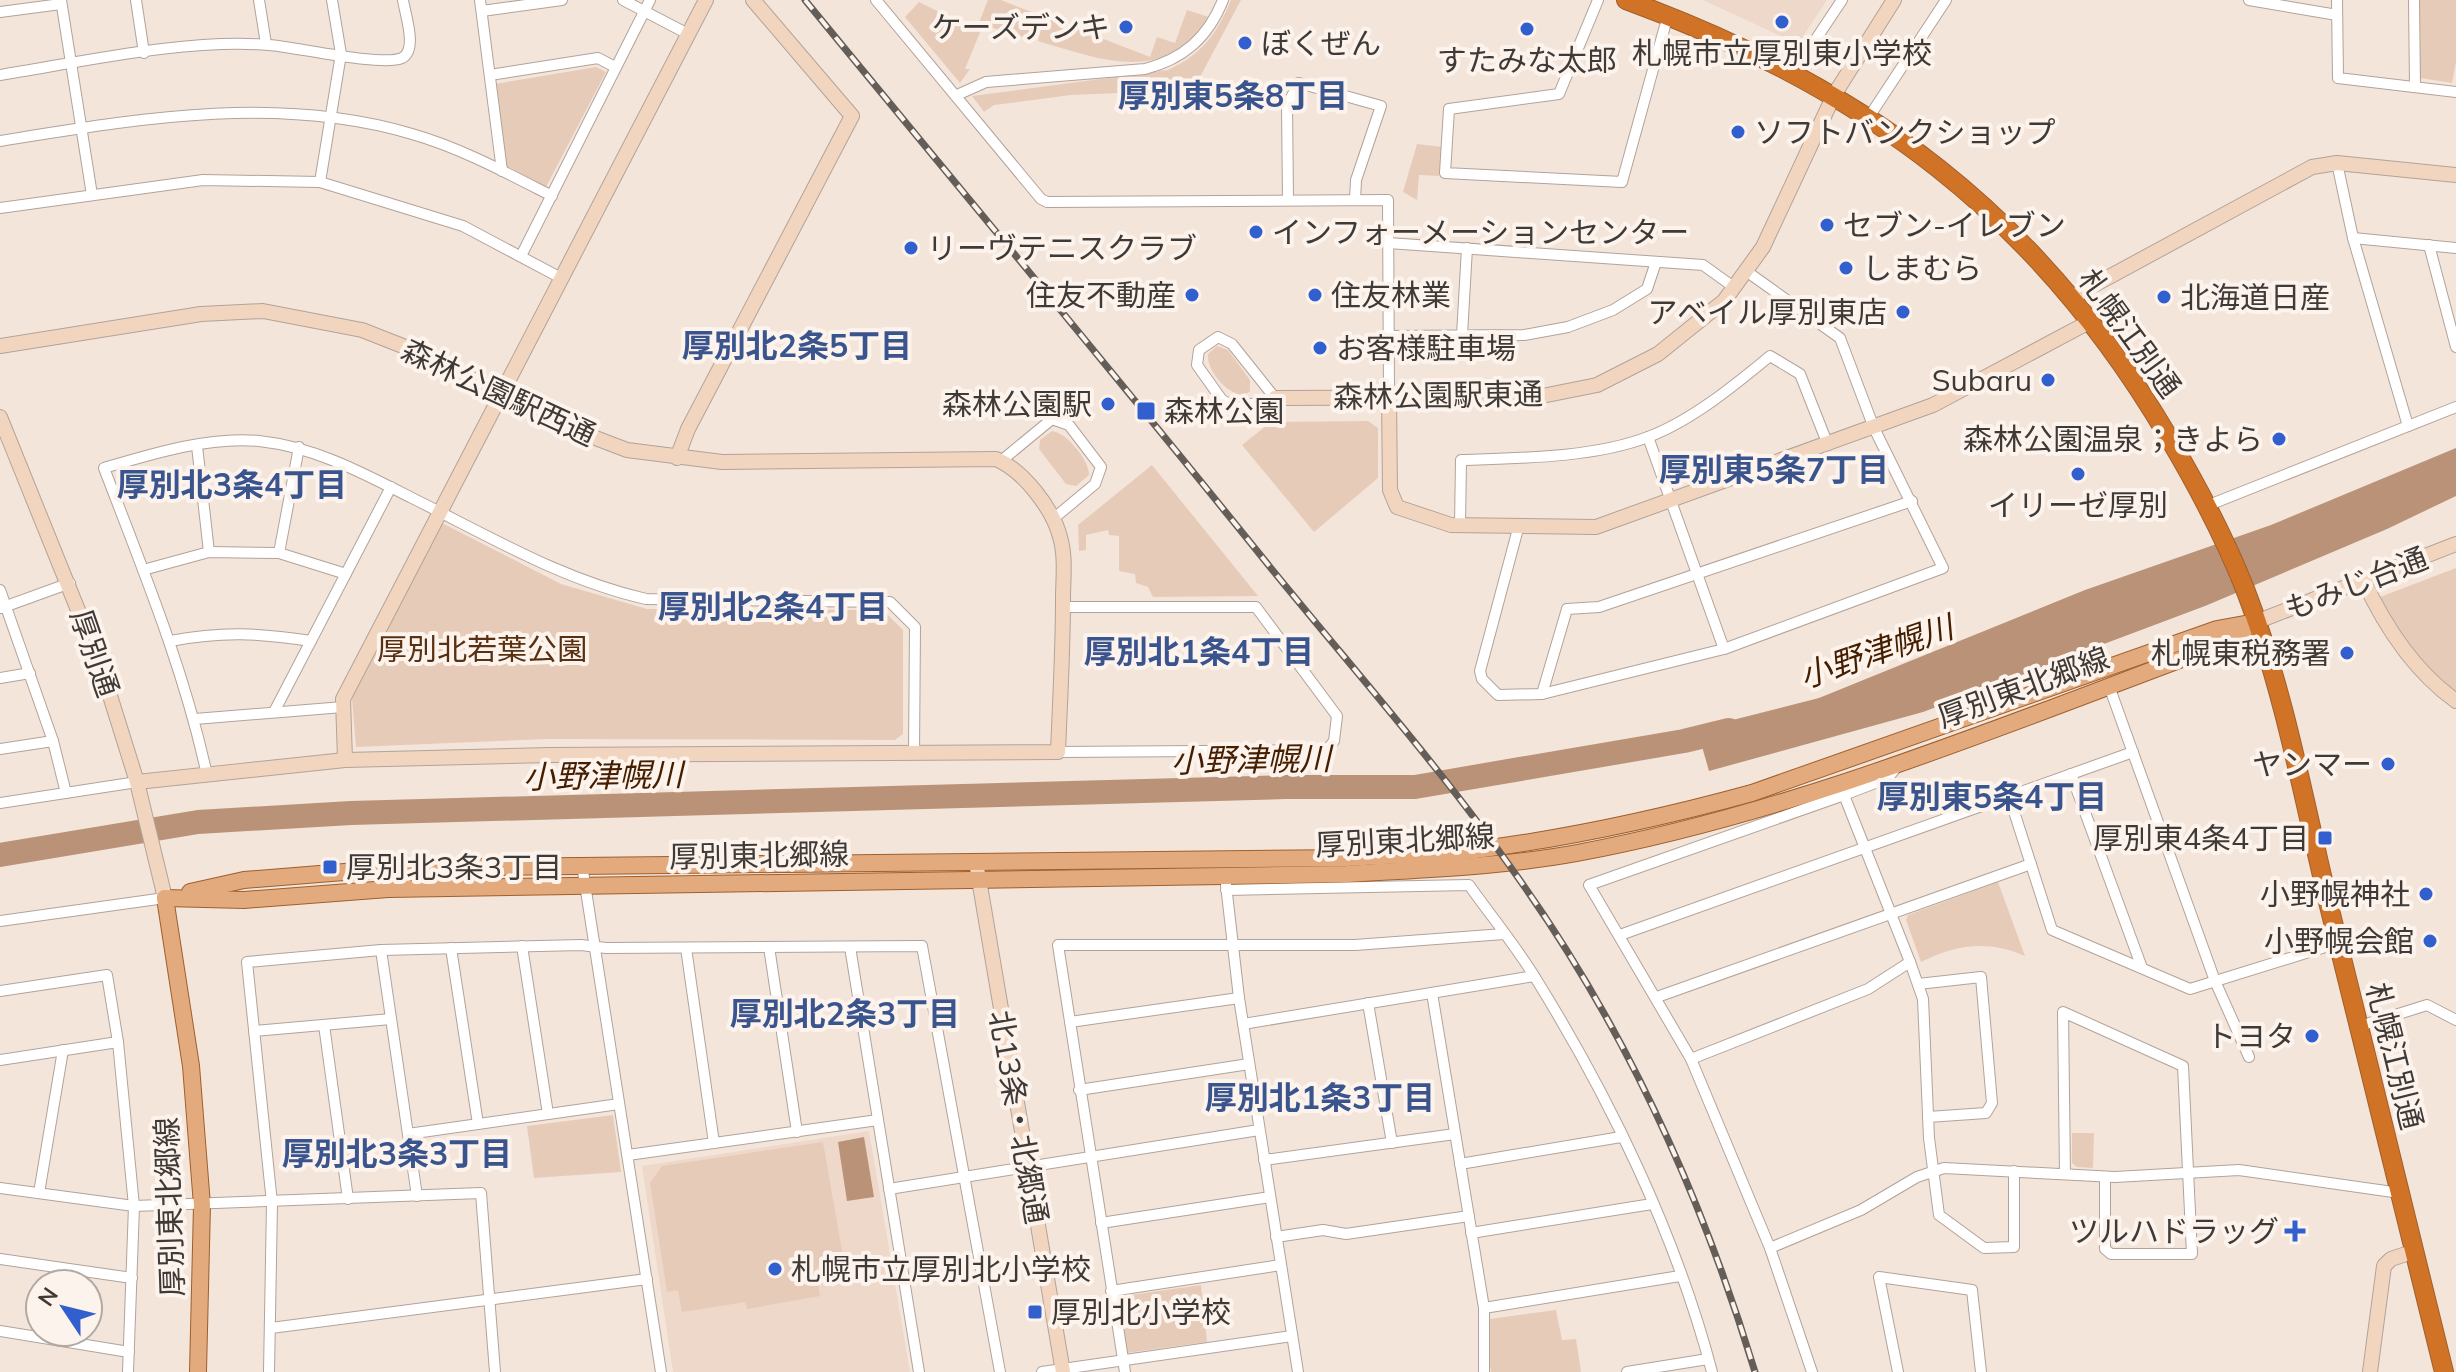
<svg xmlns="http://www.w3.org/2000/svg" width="2456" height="1372" font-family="Mulish,'Noto Sans JP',sans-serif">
  <rect width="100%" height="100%" fill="#f4e5db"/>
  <g fill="#edd8ca">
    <path d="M1703,0H1827L1798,44Z"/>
    <path d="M869,1131L910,1372H673L642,1166Z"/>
  </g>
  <g fill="#e7cbb9">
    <path d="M988,0H1001L1034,13L1027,38L983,25L965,69H970L960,83L905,17L919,2L976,30Z"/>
    <path d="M1231,0H1241L1193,90L1071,95L994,105L984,112L972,96L1168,70C1201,55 1217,34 1231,0Z"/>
    <path d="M2419,0H2456V62L2452,83L2420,78Z"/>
    <path d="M1187,10L1209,17C1165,86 1102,60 1038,41L1044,16L1150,57L1157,37L1175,43Z"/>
    <path d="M596,67L606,72L546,187L505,165L495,84Z"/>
    <path d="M1417,144L1443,147L1439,176L1419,175L1417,200L1403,192Z"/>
    <path d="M1217,346L1228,350L1250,380V391L1245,395C1228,396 1206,370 1208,354Z"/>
    <path d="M1368,421L1378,428V478L1314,532L1242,445L1271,422Z"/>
    <path d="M1052,431C1067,433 1089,460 1089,475L1076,486L1066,484L1039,449L1040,440Z"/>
    <path d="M1152,465L1258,596L1153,597L1148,587L1136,583L1135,574L1119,571V536L1109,535L1108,530L1086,535V550L1079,551L1078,525Z"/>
    <path d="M442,523L561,584L647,609L883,610L903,630V734L895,740L546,739L356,747L352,699Z"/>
    <path d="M2456,568V694C2423,674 2396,631 2380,597Z"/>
    <path d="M1998,882L2025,956C1988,940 1957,944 1921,962L1906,920L1908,915Z"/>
    <path d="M613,1115L621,1172L534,1178L527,1126Z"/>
    <path d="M2072,1133H2094L2093,1168L2077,1167L2072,1163Z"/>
    <path d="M823,1142L843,1257L830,1259L831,1265L816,1268L820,1296L747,1309L745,1302L682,1312L678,1290L667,1292L650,1183L662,1166Z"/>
    <path d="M1201,1285L1207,1342L1126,1353L1116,1297Z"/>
    <path d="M1556,1310L1562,1340L1576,1339L1581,1372H1491L1488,1350L1490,1319Z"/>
  </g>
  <g fill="#ba9278">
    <path d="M2456,448V496L2387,529L2205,606L1923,712L1709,771L1697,729L1819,698L2085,590L2271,525Z"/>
    <path d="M864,1137L874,1197L847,1201L838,1142Z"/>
  </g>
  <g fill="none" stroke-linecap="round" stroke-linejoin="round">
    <path stroke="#ba9278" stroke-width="24" d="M0,855L198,822L351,813L1286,787H1415L1684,741L1729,730"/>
    <defs>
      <g id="street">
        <path d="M61,0L92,195"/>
        <path d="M136,0L144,53"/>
        <path d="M259,0L266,44"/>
        <path d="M480,0L502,171"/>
        <path d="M623,0L688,34"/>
        <path d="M876,0L1041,199L1047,202L1388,200L1389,397"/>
        <path d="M1598,0L1559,94L1449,109L1445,173L1622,182L1668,15"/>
        <path d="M2249,0L2337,15"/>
        <path d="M2337,0L2338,78L2456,92"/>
        <path d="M2414,0L2415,86"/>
        <path d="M482,11L562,0"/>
        <path d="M0,12L61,4"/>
        <path d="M1794,72L1842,0"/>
        <path d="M0,75C81,62 189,38 269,45C296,47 382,67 402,58C418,50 405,14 403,0"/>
        <path d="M490,75L598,58L615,67"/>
        <path d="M957,95L986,82L1145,69C1183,59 1208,38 1223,0"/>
        <path d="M1869,117L1946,0"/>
        <path d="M0,141C137,119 276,94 412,134C461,148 507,173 552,196"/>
        <path d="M2337,163L2353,238L2408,426"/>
        <path d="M320,182L341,54L332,0"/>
        <path d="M1288,200L1287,105L1299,83L1381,106L1356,180L1355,200"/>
        <path d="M0,208L203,180L320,182L463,226L561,278"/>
        <path d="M2353,238L2456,248"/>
        <path d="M1388,243L1703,265L1735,288"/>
        <path d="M2429,245L2456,347"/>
        <path d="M521,256L650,0"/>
        <path d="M1462,335L1467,248"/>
        <path d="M1389,336L1524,335L1568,327L1613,310L1647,289L1656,262"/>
        <path d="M1218,337L1232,344L1275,398L1237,408L1222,400L1197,365L1199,350Z"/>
        <path d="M1648,437L1724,649"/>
        <path d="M197,446L209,552"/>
        <path d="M1001,461L1052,419L1069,425L1101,467L1095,484L1053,519"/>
        <path d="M2209,505L2456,407"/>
        <path d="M1519,525L1480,671L1482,679L1498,695L1542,694L1724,649L1943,568L1874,428L1840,338L1746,271"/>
        <path d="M1460,526L1461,460C1519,458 1593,458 1648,437C1691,421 1735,385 1770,356L1800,374L1828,445"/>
        <path d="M279,553L299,447"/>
        <path d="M143,570L209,552L279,553L346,574"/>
        <path d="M0,590L53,741L66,793"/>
        <path d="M1,608L70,583"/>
        <path d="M170,641C223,631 259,633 311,641"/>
        <path d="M0,678L30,673"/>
        <path d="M2109,686L2215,981L2249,1057"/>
        <path d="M1542,694L1567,609L1599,607L1912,501"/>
        <path d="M274,712L391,487"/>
        <path d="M195,719L343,707"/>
        <path d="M0,749L53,741"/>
        <path d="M1058,752L1327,750L1334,741L1337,716L1256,607H1063"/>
        <path d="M2071,774L2142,968"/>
        <path d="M207,775C184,669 143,570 104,468C151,454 209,436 259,441C315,447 363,473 412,498C489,536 562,580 646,599L890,602L915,627L914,753"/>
        <path d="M2009,796L2052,930L2190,989L2338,943"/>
        <path d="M0,803L137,782"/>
        <path d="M582,865L661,1372"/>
        <path d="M1226,885L1239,998L1298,1372"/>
        <path d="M1226,890L1469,885C1491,916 1516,946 1536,979C1610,1098 1676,1235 1712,1372"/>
        <path d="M0,921L165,898"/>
        <path d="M1620,935L2133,752"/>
        <path d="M522,946L548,1114"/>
        <path d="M769,947L797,1132"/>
        <path d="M850,947L919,1372"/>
        <path d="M451,948L478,1124"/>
        <path d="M686,948L714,1143"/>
        <path d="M381,950L417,1196"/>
        <path d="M1910,962L1923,999L1929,1138L1939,1215L1984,1248L2014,1247V1171"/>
        <path d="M1918,984L1981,977L1992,1103L1986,1113L1928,1117"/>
        <path d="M0,991L107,975L118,1042L134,1206L128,1372"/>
        <path d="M1432,993L1484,1308V1372"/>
        <path d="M1657,997L2031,864"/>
        <path d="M1368,1003L1392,1143"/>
        <path d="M1070,1022L1239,998"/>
        <path d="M1243,1024L1534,976"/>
        <path d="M324,1025L348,1199"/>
        <path d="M2360,1026L2427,1005L2456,1020"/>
        <path d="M254,1031L391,1019"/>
        <path d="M1691,1059L1868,989L1910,962L1844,795L1888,778L1899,764"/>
        <path d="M0,1060L118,1042"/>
        <path d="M1079,1090L1249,1064"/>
        <path d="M408,1134L619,1104"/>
        <path d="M628,1155L878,1120"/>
        <path d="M1264,1160L1455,1134"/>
        <path d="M1460,1164L1621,1137"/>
        <path d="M2065,1174L2063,1012L2183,1066L2192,1254H2111L2105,1249V1177"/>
        <path d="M0,1188L134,1206L481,1193L495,1372"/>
        <path d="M889,1189L1259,1130"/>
        <path d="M39,1193L63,1050"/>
        <path d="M1101,1223L1270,1197"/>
        <path d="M1471,1233L1652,1204"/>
        <path d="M1276,1237L1323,1230L1346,1234L1469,1216"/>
        <path d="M1770,1248L1861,1210L1917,1177L1944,1168L2115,1177L2239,1170L2400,1193"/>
        <path d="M0,1259L132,1278"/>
        <path d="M1111,1291L1281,1265"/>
        <path d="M1484,1308L1680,1276"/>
        <path d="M271,1328L647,1279"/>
        <path d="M0,1331L129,1352"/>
        <path d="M269,1372L272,1203L247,962L381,950L581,945L606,948L922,946L1000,1372"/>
        <path d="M1042,1372L1292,1336"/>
        <path d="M1125,1372L1058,945H1355L1504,934"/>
        <path d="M1627,1372L1708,1359"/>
        <path d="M1812,1372L1770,1248L1691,1059L1589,885L1844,795"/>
        <path d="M1898,1372L1879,1277L1972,1290L1981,1372"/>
      </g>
      <g id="secondary">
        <path d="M2072,297L2312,167L2337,163L2456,175"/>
        <path d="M0,346L201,314L263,311L362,330L413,350L585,434L627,450L722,462L996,459C1023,470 1053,509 1060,537C1066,557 1063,579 1063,599C1063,650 1060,701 1058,752L549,755L345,760L137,782"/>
        <path d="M1389,397L1390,490L1397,507L1451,525L1596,527L1933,405L2091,321"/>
        <path d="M1275,398L1537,397L1597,385L1658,354L1724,301L1763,247L1834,95L1894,0"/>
        <path d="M0,417L101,667L137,782L165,898"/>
        <path d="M677,458L688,429L852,116L753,0"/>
        <path d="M2363,579C2384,625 2414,671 2456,701"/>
        <path d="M2256,622L2456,544"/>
        <path d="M345,760L343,699L706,0"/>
        <path d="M976,862L1063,1372"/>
        <path d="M2370,1372L2384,1266L2391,1259L2415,1251"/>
      </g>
      <g id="primary">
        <path d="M190,892L244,880L394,868L1346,858C1389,855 1433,855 1475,850C1569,838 1661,818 1752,793L2217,629L2250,623"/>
        <path d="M165,898L244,900L388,889L1347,874C1424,869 1501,867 1577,853C1798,812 2011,722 2222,644L2256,622"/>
        <path d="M165,898L191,1066L202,1205L198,1372"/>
      </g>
      <path id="highway" d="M1626,0C1865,87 2039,216 2169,438C2198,487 2224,536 2245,589C2285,693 2304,802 2330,910C2368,1064 2407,1218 2444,1372"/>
    </defs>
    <use href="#street" stroke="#b2a39a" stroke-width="12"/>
    <use href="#secondary" stroke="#b2a39a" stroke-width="16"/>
    <use href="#primary" stroke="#9e5f2d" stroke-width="18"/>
    <use href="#highway" stroke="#9e5f2d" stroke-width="20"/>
    <use href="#street" stroke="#fff" stroke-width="10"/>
    <use href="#secondary" stroke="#f1d5be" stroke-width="14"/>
    <use href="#primary" stroke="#e3ab7d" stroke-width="16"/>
    <use href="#highway" stroke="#d17327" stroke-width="18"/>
    <defs>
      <path id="rail" d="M805,0C959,188 1114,373 1266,562C1351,667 1442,769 1519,879C1625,1028 1702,1197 1755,1372"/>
    </defs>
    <use href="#rail" stroke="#655d58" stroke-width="7"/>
    <use href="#rail" stroke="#fdf3ed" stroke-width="4" stroke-dasharray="12" stroke-linecap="butt"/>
  </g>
  <g fill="#325fce" stroke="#fdf3ed" stroke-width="3">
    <circle cx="1782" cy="22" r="8"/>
    <circle cx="1126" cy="27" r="8"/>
    <circle cx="1527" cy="29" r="8"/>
    <circle cx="1245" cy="43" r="8"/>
    <circle cx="1738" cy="132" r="8"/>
    <circle cx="1827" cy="225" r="8"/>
    <circle cx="1256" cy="232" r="8"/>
    <circle cx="911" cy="248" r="8"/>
    <circle cx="1846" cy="268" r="8"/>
    <circle cx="1192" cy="295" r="8"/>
    <circle cx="1315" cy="295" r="8"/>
    <circle cx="2164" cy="297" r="8"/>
    <circle cx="1903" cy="312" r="8"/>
    <circle cx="1320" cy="348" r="8"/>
    <circle cx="2048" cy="380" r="8"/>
    <circle cx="1108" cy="404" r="8"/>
    <rect x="1136" y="401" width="20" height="20" rx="4"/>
    <circle cx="2279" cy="439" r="8"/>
    <circle cx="2078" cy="474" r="8"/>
    <circle cx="2347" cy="653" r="8"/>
    <circle cx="2388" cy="764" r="8"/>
    <rect x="2317" y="830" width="16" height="16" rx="4"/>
    <rect x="322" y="859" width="16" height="16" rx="4"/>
    <circle cx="2426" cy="894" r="8"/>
    <circle cx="2430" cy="941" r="8"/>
    <circle cx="2312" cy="1036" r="8"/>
    <path d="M2291 1219h8v8h8v8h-8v8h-8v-8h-8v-8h8z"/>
    <circle cx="775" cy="1269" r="8"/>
    <rect x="1027" y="1304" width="16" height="16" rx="4"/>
  </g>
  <g text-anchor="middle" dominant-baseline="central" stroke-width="8" stroke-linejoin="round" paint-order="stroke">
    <g font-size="30" fill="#403a37" stroke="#fdf3ed" text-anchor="end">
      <text x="1110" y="27">ケーズデンキ</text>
      <text x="1261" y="43" text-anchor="start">ぼくぜん</text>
      <text x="1782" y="53" text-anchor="middle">札幌市立厚別東小学校</text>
      <text x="1527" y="60" text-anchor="middle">すたみな太郎</text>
      <text x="1754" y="132" text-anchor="start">ソフトバンクショップ</text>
      <text x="1843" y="225" text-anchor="start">セブン-イレブン</text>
      <text x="1272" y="232" text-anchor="start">インフォーメーションセンター</text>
      <text x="927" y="248" text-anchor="start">リーヴテニスクラブ</text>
      <text x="1862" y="268" text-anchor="start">しまむら</text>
      <text x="1176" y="295">住友不動産</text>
      <text x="1331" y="295" text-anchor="start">住友林業</text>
      <text x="2180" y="297" text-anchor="start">北海道日産</text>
      <text x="1887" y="312">アベイル厚別東店</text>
      <text x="1336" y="348" text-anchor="start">お客様駐車場</text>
      <text x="2032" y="380">Subaru</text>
      <text x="1092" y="404">森林公園駅</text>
      <text x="1164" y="411" text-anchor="start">森林公園</text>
      <text x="2263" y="439">森林公園温泉；きよら</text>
      <text x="2078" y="505" text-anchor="middle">イリーゼ厚別</text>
      <text x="2331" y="653">札幌東税務署</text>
      <text x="2372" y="764">ヤンマー</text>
      <text x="2309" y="838">厚別東4条4丁目</text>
      <text x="346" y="867" text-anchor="start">厚別北3条3丁目</text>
      <text x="2410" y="894">小野幌神社</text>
      <text x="2414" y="941">小野幌会館</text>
      <text x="2296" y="1036">トヨタ</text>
      <text x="2279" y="1231">ツルハドラッグ</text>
      <text x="791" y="1269" text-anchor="start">札幌市立厚別北小学校</text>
      <text x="1051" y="1312" text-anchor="start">厚別北小学校</text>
    </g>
    <g font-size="30" fill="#403a37" stroke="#fdf3ed">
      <text transform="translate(2130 333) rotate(54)">札幌江別通</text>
      <text transform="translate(499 392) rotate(25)">森林公園駅西通</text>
      <text transform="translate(1438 395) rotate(-1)">森林公園駅東通</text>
      <text transform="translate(2356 583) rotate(-21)">もみじ台通</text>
      <text transform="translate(95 653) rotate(71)">厚別通</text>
      <text transform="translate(2023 687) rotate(-20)">厚別東北郷線</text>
      <text transform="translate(1405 840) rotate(-3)">厚別東北郷線</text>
      <text transform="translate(759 855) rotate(-1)">厚別東北郷線</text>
      <text transform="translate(2395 1056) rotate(76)">札幌江別通</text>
      <text transform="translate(1019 1117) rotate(80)">北13条・北郷通</text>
      <text transform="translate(169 1207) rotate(-92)">厚別東北郷線</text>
    </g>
    <g font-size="30" fill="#593011" stroke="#fdf3ed">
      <text x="482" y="649">厚別北若葉公園</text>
    </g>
    <g font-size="32" font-weight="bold" fill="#3a548d" stroke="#fdf3ed">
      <text x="1233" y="95">厚別東5条8丁目</text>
      <text x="797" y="345">厚別北2条5丁目</text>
      <text x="1774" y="469">厚別東5条7丁目</text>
      <text x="232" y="484">厚別北3条4丁目</text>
      <text x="773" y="606">厚別北2条4丁目</text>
      <text x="1199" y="651">厚別北1条4丁目</text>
      <text x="1992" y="796">厚別東5条4丁目</text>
      <text x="845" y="1013">厚別北2条3丁目</text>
      <text x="1320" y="1097">厚別北1条3丁目</text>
      <text x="397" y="1153">厚別北3条3丁目</text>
    </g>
    <g font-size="32" font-style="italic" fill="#451e00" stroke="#fdf3ed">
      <text transform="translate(1876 651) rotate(-19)">小野津幌川</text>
      <text transform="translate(1251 759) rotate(-1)">小野津幌川</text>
      <text transform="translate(603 775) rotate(-1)">小野津幌川</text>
    </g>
  </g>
  <g transform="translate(64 1308) rotate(305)"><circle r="38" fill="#fdf3ed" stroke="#b1a9a4" stroke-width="2"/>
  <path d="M0-6L14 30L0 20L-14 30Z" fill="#325fce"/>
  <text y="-12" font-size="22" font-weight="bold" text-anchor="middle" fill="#403a37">N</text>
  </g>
</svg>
